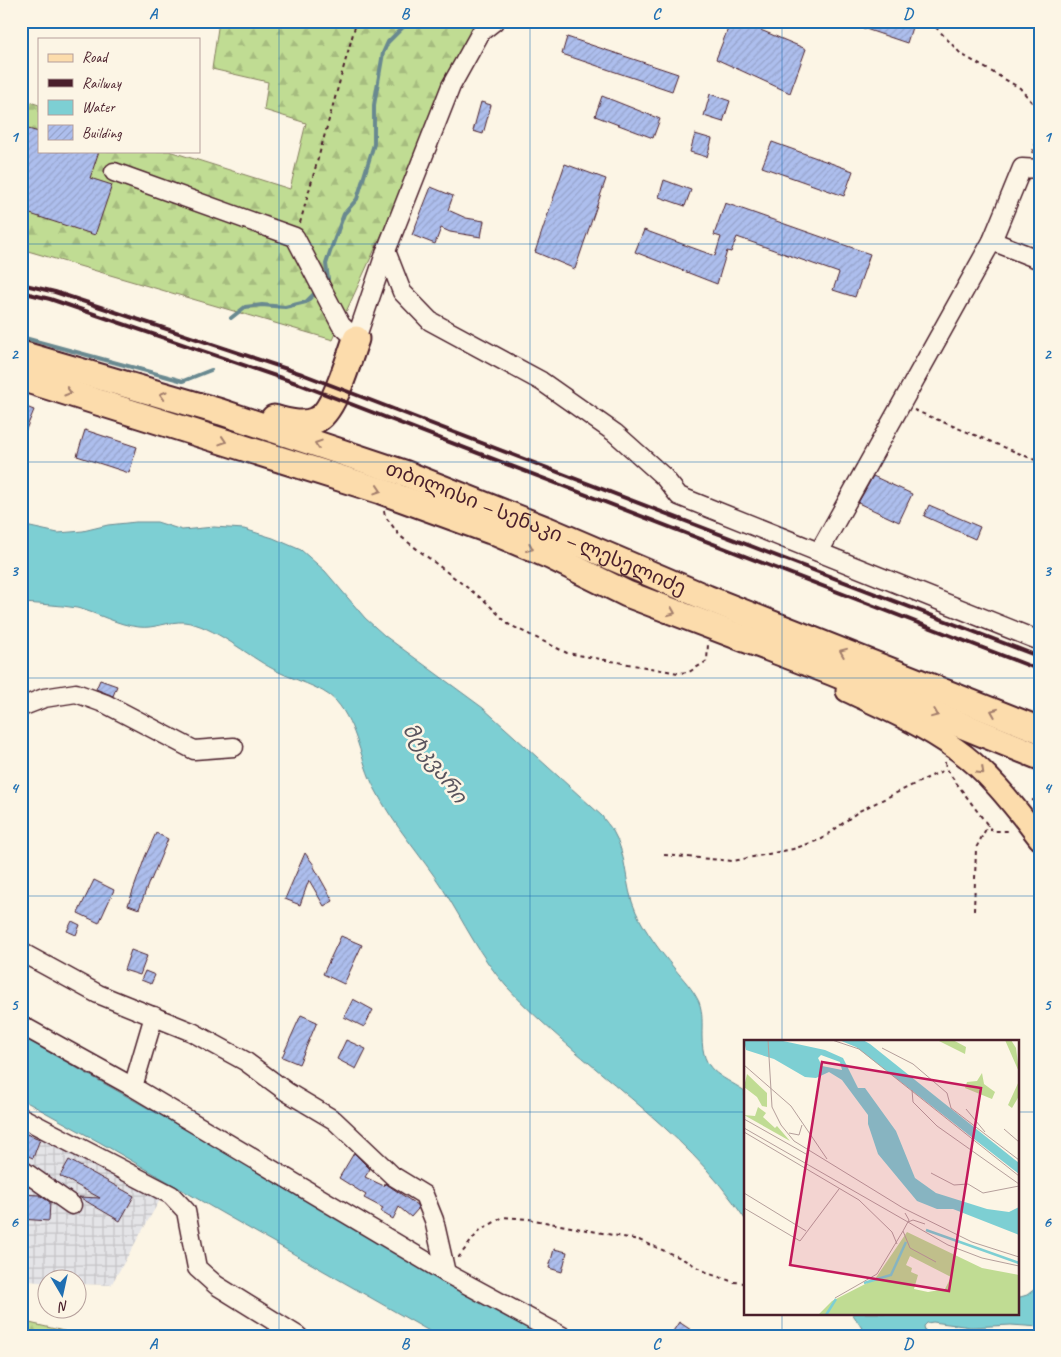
<svg xmlns="http://www.w3.org/2000/svg" width="1061" height="1357" font-family="Caveat,'Noto Sans Georgian',sans-serif">
  <defs>
    <pattern id="industrial-grid" width="8" height="8" patternUnits="userSpaceOnUse" patternTransform="scale(1.25)"><rect width="8" height="8" fill="#e4e4e7"/><path d="M0 4h8M4 0v8" fill="none" stroke="#c5c3c6"/></pattern>
    <pattern id="forest-firs" width="22" height="20" patternUnits="userSpaceOnUse" patternTransform="scale(1.25)"><rect width="22" height="20" fill="#c0dc93"/><path d="M5 1l3.5 6h-7zM16 11l3.5 6h-7z" fill="#a6bc7f"/></pattern>
    <pattern id="building-hatch" width="6" height="6" patternUnits="userSpaceOnUse" patternTransform="scale(1.25)"><rect width="6" height="6" fill="#adbeed"/><path d="M-1 1l2-2M0 6l6-6M5 7l2-2" fill="none" stroke="#96a3cb"/></pattern>
  </defs>
  <rect width="100%" height="100%" fill="#fcf5e5"/>
  <filter id="ink" filterUnits="userSpaceOnUse"><feTurbulence type="fractalNoise" baseFrequency=".02" numOctaves="2"/><feDisplacementMap in="SourceGraphic" scale="10" xChannelSelector="R" yChannelSelector="G"/><feConvolveMatrix kernelMatrix="1 2 1 2 8 2 1 2 1" color-interpolation-filters="sRGB"/></filter>
  <g filter="url(#ink)">
    <path fill="url(#industrial-grid)" d="M21,1110L168,1186L111,1285L78,1284V1280H48L47,1283L21,1280Z"/>
    <g fill="url(#forest-firs)" stroke="#857e5f">
      <path d="M219,21H480L333,340L21,249V99L39,105V151H169L290,189L306,123L264,110L268,82L212,69Z"/>
      <path d="M21,1321L85,1336H21Z"/>
    </g>
    <g fill="#7dcfd3" stroke="#698990">
      <path d="M136,522H157L182,530L214,527L244,529L273,538L301,550L325,571L365,618L385,636L483,708L602,816C605,821 610,826 613,831C628,856 624,886 636,912C645,931 660,951 674,968C683,979 693,989 699,1002C703,1013 702,1024 702,1036C702,1072 719,1074 745,1091V1219C684,1125 581,1068 506,986C480,957 464,922 443,889C421,855 393,825 375,789C360,761 358,726 336,701C322,686 292,680 273,669C248,656 213,625 184,622C169,621 154,629 139,627C117,625 98,613 77,608C59,605 39,604 21,603V525L58,533L83,531L108,525Z"/>
      <path d="M21,1036L89,1075L553,1336H438L222,1213L101,1143L21,1099Z"/>
      <path d="M1040,1285V1327L1011,1325L971,1327L933,1322L927,1323L924,1326L926,1336H867L852,1313H1017V1298L1027,1295Z"/>
    </g>
    <g fill="none" stroke-linecap="round" stroke-linejoin="round">
      <g stroke="#698990" stroke-width="4">
        <path d="M325,283L328,279L326,264L331,249L344,214L357,199L374,144V105L383,53L388,42L409,21"/>
        <path d="M231,318L245,307L262,305L285,307L306,302L317,291"/>
        <path d="M21,337L183,381L211,370"/>
      </g>
    </g>
    <g fill="url(#building-hatch)" stroke="#4a1f2b">
      <path d="M731,21H739L806,49L790,93L716,59Z"/>
      <path d="M849,21H914L907,43L848,23Z"/>
      <path d="M567,37L678,74L672,91L562,54Z"/>
      <path d="M710,94L730,101L723,122L704,116Z"/>
      <path d="M602,96L660,119L653,138L595,116Z"/>
      <path d="M481,102L491,105L483,134L473,131Z"/>
      <path d="M21,127L39,132V151H99L90,178L112,185L95,235L21,211Z"/>
      <path d="M695,134L712,139L707,157L690,152Z"/>
      <path d="M772,142L853,171L844,196L762,167Z"/>
      <path d="M565,164L606,179L575,269L535,252Z"/>
      <path d="M664,180L691,190L685,206L659,197Z"/>
      <path d="M431,187L453,196L448,210L466,218L484,221L481,237L450,232L441,228L435,244L412,235Z"/>
      <path d="M725,203L870,254L855,297L833,290L839,273L737,237L731,252L727,251L717,284L635,252L644,230L715,256L721,237L714,235Z"/>
      <path d="M21,405L34,410L22,439H21Z"/>
      <path d="M85,430L137,447L129,473L77,456Z"/>
      <path d="M873,476L912,494L899,522L858,503Z"/>
      <path d="M929,505L980,527L975,539L924,516Z"/>
      <path d="M100,680L117,686L113,696L96,689Z"/>
      <path d="M156,833L168,839L151,880L150,879L139,909L128,905L145,857Z"/>
      <path d="M305,853L314,865V867L333,901L324,906L309,880L300,905L285,899Z"/>
      <path d="M94,880L114,890L99,923L78,913Z"/>
      <path d="M72,921L80,925L76,935L67,931Z"/>
      <path d="M341,936L362,945L344,984L323,974Z"/>
      <path d="M131,950L147,956L140,975L124,970Z"/>
      <path d="M145,971L155,975L151,984L141,980Z"/>
      <path d="M353,999L373,1010L364,1027L344,1017Z"/>
      <path d="M301,1015L317,1022L299,1064L282,1057Z"/>
      <path d="M346,1040L366,1049L356,1069L337,1059Z"/>
      <path d="M21,1132L40,1139L33,1158L21,1153Z"/>
      <path d="M354,1153L370,1169L365,1177L384,1186L385,1183L417,1205L418,1209L411,1217L399,1207L393,1219L381,1212L383,1208L364,1198L366,1195L339,1178Z"/>
      <path d="M69,1160L134,1196L120,1221L79,1197L100,1198L60,1176Z"/>
      <path d="M21,1194L39,1195L50,1202L49,1221L21,1219Z"/>
      <path d="M554,1249L567,1252L562,1272L549,1268Z"/>
      <path d="M679,1322L700,1336H670Z"/>
      <path d="M267,1329L277,1336H263Z"/>
    </g>
    <g fill="none" stroke-linecap="round" stroke-linejoin="round">
      <defs>
        <g id="minor">
          <path d="M114,172L295,237L341,325L356,339L386,251L451,86L481,32L495,21"/>
          <path d="M992,241L1040,260"/>
          <path d="M386,251L402,292L430,321L541,381L615,433L664,477L679,496L1040,641"/>
          <path d="M819,552L992,241L1022,168L1040,169"/>
          <path d="M21,707L44,698L76,693L106,704L194,750L234,747"/>
          <path d="M21,952L98,994L192,1032L245,1061L287,1092L334,1120L393,1176L424,1195L434,1220L446,1273"/>
          <path d="M21,1025L133,1087L446,1273L562,1336"/>
          <path d="M133,1087L154,1016"/>
          <path d="M21,1117L171,1195L186,1211L197,1268L216,1285L298,1336"/>
          <path d="M21,1169L72,1205"/>
        </g>
        <path id="major" d="M847,691C884,708 923,725 956,749C989,772 1015,807 1040,839"/>
        <g id="highway">
          <path id="s1" d="M21,354L221,412L404,473L548,530L707,598L1040,730"/>
          <path d="M21,378L381,491L491,531L552,557L627,594L831,672L1040,757"/>
          <path d="M274,418C288,422 302,426 316,420C334,413 349,358 356,339"/>
        </g>
      </defs>
      <use href="#minor" stroke="#4a1f2b" stroke-width="21"/>
      <use href="#major" stroke="#4a1f2b" stroke-width="25"/>
      <use href="#highway" stroke="#4a1f2b" stroke-width="29"/>
      <g stroke="#4a1f2b" stroke-width="2" stroke-dasharray="4 4" stroke-linecap="butt">
        <path d="M930,21L961,54L1020,88L1040,112"/>
        <path d="M1032,153L1040,134"/>
        <path d="M300,223L356,23"/>
        <path d="M914,410L1040,462"/>
        <path d="M384,511L385,516L400,536L486,602L508,624L567,653L678,673L689,672L707,661L708,644"/>
        <path d="M945,762L946,769L992,831H1011"/>
        <path d="M1032,800L1040,802"/>
        <path d="M664,855L733,861L793,849L822,839L859,811L946,769"/>
        <path d="M974,911L976,848L988,825"/>
        <path d="M458,1258L479,1231L503,1217L529,1219L639,1240L681,1258L710,1274L734,1282L745,1283"/>
        <path d="M921,1335L925,1334"/>
      </g>
      <use href="#minor" stroke="#fcf5e5" stroke-width="18"/>
      <use href="#major" stroke="#fcdcac" stroke-width="21"/>
      <use href="#highway" stroke="#fcdcac" stroke-width="25"/>
      <g stroke="#4a1f2b" stroke-width="4">
        <path d="M21,284L55,292L302,374L1040,657"/>
        <path d="M21,292L50,299L299,384L1040,670"/>
      </g>
    </g>
    <defs><path id="oneway-chevron" d="M-2-3.5L2.5 0L-2 3.5" fill="none" stroke-width="1.6" stroke-linecap="round" stroke-linejoin="round" transform="scale(1.25)"/></defs>
    <g stroke="#a37e6c">
      <use href="#oneway-chevron" transform="translate(68 392) rotate(17)"/>
      <use href="#oneway-chevron" transform="translate(163 395) rotate(-164)"/>
      <use href="#oneway-chevron" transform="translate(223 441) rotate(18)"/>
      <use href="#oneway-chevron" transform="translate(318 444) rotate(-162)"/>
      <use href="#oneway-chevron" transform="translate(378 490) rotate(18)"/>
      <use href="#oneway-chevron" transform="translate(530 548) rotate(23)"/>
      <use href="#oneway-chevron" transform="translate(672 612) rotate(22)"/>
      <use href="#oneway-chevron" transform="translate(843 652) rotate(-158)"/>
      <use href="#oneway-chevron" transform="translate(994 712) rotate(-158)"/>
      <use href="#oneway-chevron" transform="translate(935 714) rotate(22)"/>
      <use href="#oneway-chevron" transform="translate(981 771) rotate(43)"/>
    </g>
  </g>
  <path fill="none" stroke="#1f6fb2" stroke-width="1" stroke-opacity="0.55" d="M279,21V1336M530,21V1336M782,21V1041M21,244H1040M21,462H1040M21,678H1040M21,896H1040M21,1112H745M1017,1112H1040M782,1313V1336"/>
  <g text-anchor="middle" dominant-baseline="central" stroke-width="5" stroke-linejoin="round" paint-order="stroke">
    <g font-size="20" fill="#4a1f2b" stroke="#fcf5e5">
      <text stroke="none"><textPath href="#s1" startOffset="544">თბილისი — სენაკი — ლესელიძე</textPath></text>
    </g>
    <g font-size="21" font-style="italic" fill="#59545d" stroke="#fcf5e5">
      <text transform="translate(435 763) rotate(54)">მტკვარი</text>
    </g>
  </g>
  <g transform="translate(744 1040)">
    <rect width="275" height="275" fill="#fcf5e5"/>
    <path d="M193,0H209L222,7L221,14ZM261,0H267L272,8L275,32ZM238,33L240,44L251,52L248,59L221,48L223,42L233,41ZM3,34L23,53V67L18,66L13,57L0,47ZM275,41V56L268,68L264,65ZM14,67L22,73L19,77L31,88L33,86L46,101L0,75L11,76ZM163,192L238,228L275,235V275H74L88,261L131,239ZM166,216L207,237L201,249L184,252L170,249L174,235L167,232L168,228L162,225Z" fill="#c0dc93" fill-rule="evenodd"/>
    <path d="M0,0L39,1L81,10L99,18L114,48H121L152,91L171,138L192,153L243,169L265,172L275,167V195L209,169H193L173,161L134,114L124,84V75L98,40L85,32L72,38L61,37L30,19L2,10ZM77,15L96,22L98,30L78,26L74,18ZM95,0H119L126,4L275,123V134L112,7Z" fill="#7dcfd3" fill-rule="evenodd"/>
    <path fill="none" stroke="#7dcfd3" stroke-width="2.5" d="M182,190L275,223M120,243L147,235L162,202M82,275L92,259"/>
    <path fill="none" stroke="#b59f9b" stroke-width="1" d="M24,0L28,67L37,85L50,101L159,168L228,202L275,217M88,0L115,9L275,136M138,8L169,24L203,53L207,68L275,120M0,25L47,66L83,119M168,50L169,62L193,86L275,144M222,69L241,92M0,79L62,114M0,88L204,205L238,218L275,226M260,89L275,102M0,92L115,160L148,192L153,204M45,93L55,95L58,85M187,133L210,145L224,144L239,153L275,146M0,153L62,191M0,168L56,201L95,149M164,182L169,180L181,184M159,191L166,208L192,222M159,191L165,180L161,173M91,258L133,234L159,191"/>
    <path fill="#c2185b" fill-opacity="0.15" stroke="#c2185b" stroke-width="2.5" d="M78,22L237,48L205,251L46,225Z"/>
    <rect width="275" height="275" fill="none" stroke="#4a1f2b" stroke-width="2.5"/>
  </g>
  <rect width="1061" height="1357" fill="none" stroke="#fcf5e5" stroke-width="55"/>
  <rect x="38" y="38" width="162" height="115" fill="#fcf5e5" stroke="#b59f9b"/>
  <rect x="48" y="54" width="25" height="8" fill="#fcdcac" stroke="#b59f9b"/>
  <text x="82" y="62" font-size="15" fill="#4a1f2b">Road</text>
  <rect x="48" y="79" width="25" height="8" fill="#4a1f2b" stroke="#b59f9b"/>
  <text x="82" y="88" font-size="15" fill="#4a1f2b">Railway</text>
  <rect x="48" y="100" width="25" height="15" fill="#7dcfd3" stroke="#b59f9b"/>
  <text x="82" y="112" font-size="15" fill="#4a1f2b">Water</text>
  <rect x="48" y="125" width="25" height="15" fill="url(#building-hatch)" stroke="#b59f9b"/>
  <text x="82" y="138" font-size="15" fill="#4a1f2b">Building</text>
  <g transform="translate(62 1294) rotate(171)"><circle r="24" fill="#fcf5e5" stroke="#b59f9b"/>
  <path d="M0-4L9 19L0 12L-9 19Z" fill="#1f6fb2"/>
  <text y="-8" font-size="14" font-weight="bold" text-anchor="middle" fill="#4a1f2b">N</text>
  </g>
  <rect x="28" y="28" width="1006" height="1302" fill="none" stroke="#1f6fb2" stroke-width="2"/>
  <g font-size="16" text-anchor="middle" font-weight="bold" fill="#1f6fb2">
    <text x="153" y="19">A</text>
    <text x="405" y="19">B</text>
    <text x="656" y="19">C</text>
    <text x="908" y="19">D</text>
    <text x="14" y="142">1</text>
    <text x="1047" y="142">1</text>
    <text x="14" y="359">2</text>
    <text x="1047" y="359">2</text>
    <text x="14" y="576">3</text>
    <text x="1047" y="576">3</text>
    <text x="14" y="793">4</text>
    <text x="1047" y="793">4</text>
    <text x="14" y="1010">5</text>
    <text x="1047" y="1010">5</text>
    <text x="14" y="1227">6</text>
    <text x="1047" y="1227">6</text>
    <text x="153" y="1349">A</text>
    <text x="405" y="1349">B</text>
    <text x="656" y="1349">C</text>
    <text x="908" y="1349">D</text>
  </g>
</svg>
